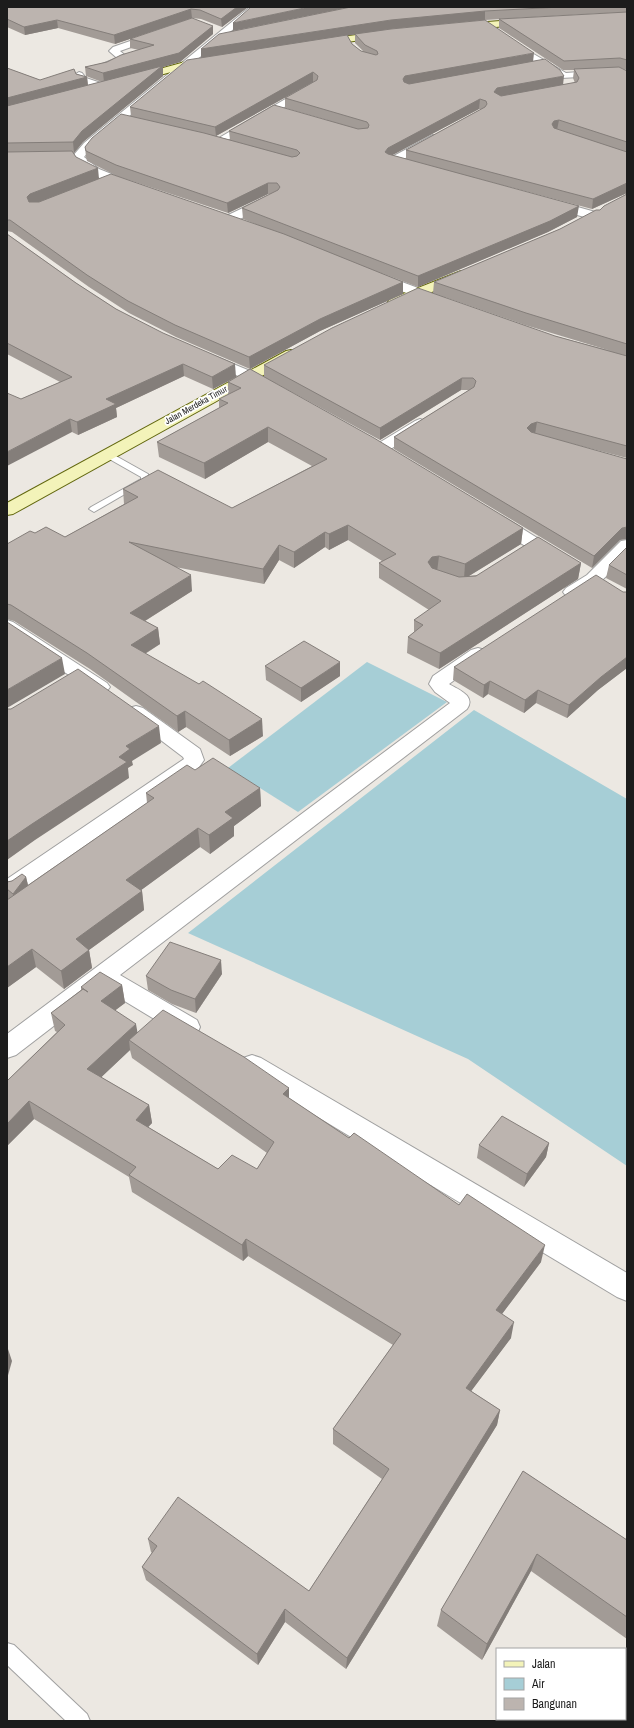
<svg xmlns="http://www.w3.org/2000/svg" width="634" height="1728" font-family="'Archivo Narrow',sans-serif">
  <rect width="100%" height="100%" fill="#ece8e2"/>
  <g fill="#a6ced6">
    <path d="M367,662L447,702L298,812L228,768Z"/>
    <path d="M474,710L627,799V1166L468,1059L188,933Z"/>
  </g>
  <g fill="none" stroke-linecap="round" stroke-linejoin="round">
    <defs>
      <g id="lane">
        <path d="M107,451L148,474L149,480L94,512L89,509L91,507L141,479V477L104,456L103,454L104,452Z"/>
        <path d="M7,1643L14,1645L87,1714L90,1721H66L7,1665Z"/>
      </g>
      <g id="street">
        <path d="M250,7H260L92,147L84,157L99,169L139,185L141,187L139,189C128,192 93,176 83,169C78,166 76,162 72,157L84,143Z"/>
        <path d="M159,31L162,32L164,34L162,36L120,51L127,57C122,66 108,70 98,72L93,69L95,67L117,58L109,51L113,47Z"/>
        <path d="M508,39L566,73L618,69L627,71V80L618,75L561,78L505,44L503,42L505,40Z"/>
        <path d="M79,72L82,73L86,78L107,85L108,87L103,90L78,82L74,75Z"/>
        <path d="M311,84L315,85L316,87L315,89L226,141L242,146L243,148L242,150L238,151L213,144L212,142Z"/>
        <path d="M433,135L437,136L438,138L437,140L402,160L417,165L419,167L417,169L413,170L388,163L386,161L388,159Z"/>
        <path d="M268,196L272,197L274,200L272,203L232,223H224L222,220L224,217Z"/>
        <path d="M549,199L599,213L601,216L599,219L595,220L545,206L543,203L545,200Z"/>
        <path d="M375,272L445,298L447,301L445,304H435L370,279L369,276L370,273Z"/>
        <path d="M209,354L255,373L275,384L277,387L275,390L270,391L265,390L245,379L204,361L202,358L204,355Z"/>
        <path d="M420,419L425,421L428,424L425,427L386,452L380,454L374,452L372,449L374,446L415,421Z"/>
        <path d="M496,515L502,516L563,554L566,558L563,562L557,563L551,562L490,524L488,520L490,516Z"/>
        <path d="M627,540V555C613,569 587,601 566,596L563,592L566,588L587,575L621,541Z"/>
        <path d="M7,620L13,622L107,683L110,687L107,691L100,693L93,691L7,634Z"/>
        <path d="M478,648L485,650L487,654L485,658L449,684C459,690 476,696 467,709L120,975L197,1020L200,1027L197,1034L188,1037L179,1034L103,988L16,1055L7,1058V1034L450,703L435,692L429,684L433,676L471,650Z"/>
        <path d="M136,706L143,708L200,749L204,760L197,770L15,896L7,898V879L184,759L183,757L129,716L126,712L129,708Z"/>
        <path d="M252,1055L261,1058L627,1273V1301L617,1297L243,1072L239,1065L243,1058Z"/>
      </g>
      <g id="secondary">
        <path d="M528,19L531,20L533,22L531,24L461,30L456,27L461,24Z"/>
        <path d="M385,31L390,34L388,36L320,46L315,43L320,40Z"/>
        <path d="M207,59L210,60L212,62L210,64L186,68L134,82L129,79L130,77L185,62Z"/>
        <path d="M461,271L466,272L467,275L466,278L400,305H390L388,302L390,299Z"/>
        <path d="M291,350L296,351L298,354L296,357L13,514L7,515V503L286,351Z"/>
      </g>
    </defs>
    <use href="#lane" stroke="#a0a0a0" stroke-width="2"/>
    <use href="#street" stroke="#a0a0a0" stroke-width="2"/>
    <use href="#secondary" stroke="#62670e" stroke-width="2"/>
    <use href="#lane" fill="#fff" fill-rule="evenodd"/>
    <use href="#street" fill="#fff" fill-rule="evenodd"/>
    <use href="#secondary" fill="#f3f3b9" fill-rule="evenodd"/>
  </g>
  <g fill="#a29b96" fill-rule="evenodd">
    <path d="M7,7H248L222,27L201,19L192,18L115,44L58,28L25,35L7,27Z"/>
    <path d="M351,7H627V70L620,68L627,71V193L592,209L472,177L577,217L548,232L418,287L376,271L403,282V294L320,331L250,369L176,337L129,313L89,287L12,232L7,231V68L40,80L76,74L87,77L88,85L102,82L86,76L85,67L107,62L139,50L130,48V39L213,34L180,62L163,67V76L83,142L74,153H73L76,157L99,178L260,226L243,219L242,208L271,194H268L228,213L117,176L87,161L86,157L85,147L131,116L130,107L201,58V49L233,31ZM625,12L499,19V28L563,70H574L573,78L575,83L563,85L533,62L391,29L485,20ZM355,34V43L363,51H361L352,44L347,35ZM313,82L285,98V108L327,120L229,131L230,140L216,136ZM479,109H481L406,150V159L392,155Z"/>
    <path d="M627,194V458L535,434L620,540L592,568L394,449V437L469,390H461L380,440L264,377V365L555,336L611,351L525,325L433,293L434,282L560,229L600,210Z"/>
    <path d="M7,234L76,283L116,309L236,377L213,389L184,376L116,408L117,417L78,435L72,432L21,399L60,382L7,354Z"/>
    <path d="M250,369L523,528L521,544L469,576L581,563L578,579L439,669L407,653L408,637L414,632V620L429,610L379,578V563L382,561L348,540L329,550L325,547L294,568L279,560L264,584L175,567L192,591L145,621L158,628L160,644L145,654L263,736L230,756L186,727L178,732L90,669L14,621L7,619V544L35,533L65,537L124,504L123,489L232,508L312,466L268,442L205,479L159,457L157,442L219,408V399L228,394V382Z"/>
    <path d="M627,547V589L606,578L609,565Z"/>
    <path d="M623,592H627V668L598,690L567,718L536,703L524,713L488,694L483,698L453,680L454,667Z"/>
    <path d="M265,666L340,676L301,702L266,680Z"/>
    <path d="M195,770L260,788L261,806L234,826V836L210,854L200,847L141,890L142,891L144,910L89,950L92,968L64,989L36,967L7,988V882L26,877L28,885L147,803L146,793Z"/>
    <path d="M222,974L196,1013L172,1004L148,990L146,976Z"/>
    <path d="M122,985L125,1003L115,1010L138,1033L289,1088V1098L349,1138L541,1262L502,1314L511,1338L471,1391L500,1410L497,1425L346,1669L285,1622L258,1665L146,1580L142,1567L152,1553L151,1552L148,1539L309,1591L382,1479L333,1444V1429L393,1345L248,1256L243,1261L132,1192L129,1177L34,1119L7,1146V1080H8L57,1032L55,1031L51,1013L81,990V987ZM130,1050L132,1058L267,1153L257,1169H218L148,1127L152,1123L149,1105L101,1077Z"/>
    <path d="M549,1143L546,1157L524,1187L477,1158L479,1145Z"/>
    <path d="M523,1471L627,1540V1639L531,1571L482,1660L437,1626L441,1610Z"/>
    <path d="M627,1708V1721H621L622,1719H625V1713Z"/>
  </g>
  <g fill="#847e7a">
    <path d="M237,7H248L222,27L221,19Z"/>
    <path d="M309,7H351L233,31V23Z"/>
    <path d="M191,9L192,18L115,44L114,35Z"/>
    <path d="M485,11V20L391,29L201,58V49L391,20Z"/>
    <path d="M57,20L58,28L25,35L24,27Z"/>
    <path d="M213,26V34L180,62L163,67V76L83,142L74,153L73,142L104,82L103,73Z"/>
    <path d="M534,53L533,62L405,86L403,79L405,76Z"/>
    <path d="M313,72V82L216,136L215,127Z"/>
    <path d="M564,76L563,85L494,101V92L497,88Z"/>
    <path d="M87,77L88,87L7,108V98Z"/>
    <path d="M480,99L479,109L387,158L385,152L388,148Z"/>
    <path d="M559,120L557,130L553,131L552,124L554,121Z"/>
    <path d="M98,168L99,179L31,205L29,208L27,197L30,194Z"/>
    <path d="M268,183V194L228,213L227,203Z"/>
    <path d="M627,183V193L592,209L593,199Z"/>
    <path d="M579,206L577,217L548,232L418,287V276Z"/>
    <path d="M403,282V294L320,331L250,369L249,357L320,319Z"/>
    <path d="M183,364L184,376L116,408L117,417L78,435L77,422L106,399Z"/>
    <path d="M235,364L236,377L213,389L212,377Z"/>
    <path d="M462,378L461,390L380,440V428Z"/>
    <path d="M70,419L72,432L7,466V452Z"/>
    <path d="M537,422L535,434L529,436L527,428L531,424Z"/>
    <path d="M268,427V442L205,479L204,463Z"/>
    <path d="M348,525V540L329,550V534Z"/>
    <path d="M627,527V539L620,540L592,568L594,556L622,528Z"/>
    <path d="M523,528L521,544L464,579L465,564Z"/>
    <path d="M325,532V547L294,568V552Z"/>
    <path d="M279,545V560L264,584L263,569Z"/>
    <path d="M439,556L437,572L431,573L428,562L432,557Z"/>
    <path d="M581,563L578,579L439,669L440,653Z"/>
    <path d="M191,575L192,591L132,629L130,613Z"/>
    <path d="M158,628L160,644L133,661L131,645Z"/>
    <path d="M627,657V668L598,690L567,718L569,705L601,677Z"/>
    <path d="M62,658L65,674L7,708V690Z"/>
    <path d="M340,662V676L301,702V688Z"/>
    <path d="M490,681L488,694L483,698L484,685Z"/>
    <path d="M538,690L536,703L524,713L525,700Z"/>
    <path d="M185,711L186,727L178,732L177,716Z"/>
    <path d="M262,719L263,736L230,756L229,740Z"/>
    <path d="M159,726L161,743L132,761L133,765L128,768L129,778L35,840L7,860V841L119,757L126,746Z"/>
    <path d="M260,788L261,806L234,826V836L210,854L209,835L225,812Z"/>
    <path d="M198,828L200,847L129,899L126,880Z"/>
    <path d="M26,877L30,894L17,910L13,894Z"/>
    <path d="M142,891L144,910L89,950L92,968L64,989L61,971L76,939Z"/>
    <path d="M32,949L36,967L7,988V967Z"/>
    <path d="M221,960L222,974L196,1013L195,999Z"/>
    <path d="M122,985L125,1003L104,1019L101,1001Z"/>
    <path d="M136,1024L139,1041L129,1040L130,1050L91,1087L87,1069Z"/>
    <path d="M289,1088V1105L283,1094Z"/>
    <path d="M29,1101L34,1119L7,1146V1124Z"/>
    <path d="M149,1105L152,1123L139,1137L136,1120Z"/>
    <path d="M549,1143L546,1157L524,1187L527,1174Z"/>
    <path d="M246,1239L248,1256L243,1261L242,1245Z"/>
    <path d="M545,1245L541,1262L493,1326L496,1310Z"/>
    <path d="M514,1322L511,1338L463,1402L466,1388Z"/>
    <path d="M8,1349L12,1361L7,1379V1352Z"/>
    <path d="M500,1410L497,1425L346,1669L347,1658Z"/>
    <path d="M537,1554L531,1571L482,1660L487,1644Z"/>
    <path d="M285,1609V1622L258,1665L257,1654Z"/>
  </g>
  <g fill="#bcb4af" stroke="#847e7a">
    <path d="M7,7H237L221,19L200,10L191,9L114,35L57,20L24,27L7,19Z"/>
    <path d="M251,7H309L233,23Z"/>
    <path d="M351,7H561L485,11L391,20L201,49L219,34Z"/>
    <path d="M627,12V60L620,58L564,61L499,19Z"/>
    <path d="M192,18L213,26L179,53L103,73L85,67L107,62L121,55L154,45L130,39Z"/>
    <path d="M485,20L534,53L405,76L403,79L404,82L409,84L545,59L560,70L564,76L497,88L494,92L501,96L577,82L579,78L574,69L619,67L627,71V142L559,120L554,121L552,124L554,128L627,152V183L593,199L406,150L485,107L487,104L486,101L480,99L388,148L385,152L388,154L579,206L550,221L418,276L242,208L278,190L280,187L277,183H268L227,203L116,165L86,151L85,147L92,138L121,114L204,133L292,157L297,156L300,153L297,150L229,131L274,105L358,129L368,128L369,125L367,122L285,98L317,80L318,76L313,72L215,127L130,107L187,60L347,35L352,44L361,51L376,55L378,54L377,51L365,45L355,34L391,29Z"/>
    <path d="M162,66L82,131L73,142L7,143V106Z"/>
    <path d="M7,68L40,80L74,69L76,74L87,77L7,98Z"/>
    <path d="M72,151L76,157L98,168L30,194L27,197L29,202H39L111,174L284,234L403,282L320,319L249,357L175,325L128,301L87,275L10,220H7V152Z"/>
    <path d="M627,194V344L526,313L434,282L560,229L596,210H600L604,206Z"/>
    <path d="M7,234L76,283L116,309L163,333L235,364L212,377L183,364L106,399L116,404L77,422L70,419L7,452V393L21,399L72,377L7,343Z"/>
    <path d="M418,288L555,336L627,356V446L537,422L531,424L527,428L531,432L627,459V527L622,528L594,556L394,437L474,387L476,381L473,378H462L380,428L264,365L332,328Z"/>
    <path d="M250,369L374,438L523,528L465,564L439,556L432,557L428,562L432,568L459,577L476,576L538,537L581,563L440,653L408,637L423,625L414,620L441,601L379,563L396,554L348,525L329,534L325,532L294,552L279,545L263,569L129,542L191,575L130,613L158,628L131,645L199,684L203,681L262,719L229,740L185,711L177,716L87,653L11,605L7,604V544L30,531L35,533L46,527L65,537L138,497L123,489L158,470L232,508L327,459L268,427L204,463L157,442L228,403L219,399L241,388L228,382Z"/>
    <path d="M627,547V575L609,565Z"/>
    <path d="M596,575L623,592H627V657L601,677L569,705L538,690L525,700L490,681L484,685L454,667Z"/>
    <path d="M7,622L62,658L7,690Z"/>
    <path d="M304,641L340,662L301,688L265,666Z"/>
    <path d="M78,669L159,726L126,746L130,749L119,757L127,762L32,824L7,841V709H11Z"/>
    <path d="M213,758L260,788L225,812L233,818L209,835L198,828L126,880L142,891L76,939L89,950L61,971L32,949L7,967V900L154,798L146,793L187,765L195,770Z"/>
    <path d="M22,874L26,877L13,894L7,889V882L12,881Z"/>
    <path d="M170,942L221,960L195,999L171,990L146,976Z"/>
    <path d="M100,972L122,985L101,1001L136,1024L87,1069L149,1105L136,1120L218,1169L232,1155L257,1169L274,1142L129,1040L163,1010L244,1057L289,1088L283,1094L349,1138L354,1133L459,1205L467,1194L545,1245L496,1310L514,1322L466,1388L500,1410L347,1658L285,1609L257,1654L142,1567L157,1546L148,1539L178,1497L309,1591L389,1469L333,1429L401,1334L246,1239L242,1245L129,1175L136,1167L29,1101L7,1124V1080H8L65,1025L51,1013L83,989L88,992L81,987Z"/>
    <path d="M502,1116L549,1143L527,1174L479,1145Z"/>
    <path d="M523,1471L627,1540V1617L537,1554L487,1644L441,1610Z"/>
    <path d="M627,1713V1721H623L624,1719H625V1717Z"/>
  </g>
  <g text-anchor="middle" dominant-baseline="central" stroke-width="3.5" stroke-linejoin="round" paint-order="stroke">
    <g font-size="9" fill="#1c1c1c" stroke="#fff">
      <text transform="translate(196 405) rotate(-29)">Jalan Merdeka Timur</text>
    </g>
  </g>
  <rect width="634" height="1728" fill="none" stroke="#1c1c1c" stroke-width="16"/>
  <rect x="496" y="1648" width="130" height="72" fill="#ffffff" stroke="#a4a4a4"/>
  <rect x="504" y="1661" width="20" height="6" fill="#f3f3b9" stroke="#a4a4a4"/>
  <text x="532" y="1668" font-size="12" fill="#1c1c1c">Jalan</text>
  <rect x="504" y="1678" width="20" height="12" fill="#a6ced6" stroke="#a4a4a4"/>
  <text x="532" y="1688" font-size="12" fill="#1c1c1c">Air</text>
  <rect x="504" y="1698" width="20" height="12" fill="#bcb4af" stroke="#a4a4a4"/>
  <text x="532" y="1708" font-size="12" fill="#1c1c1c">Bangunan</text>
</svg>
